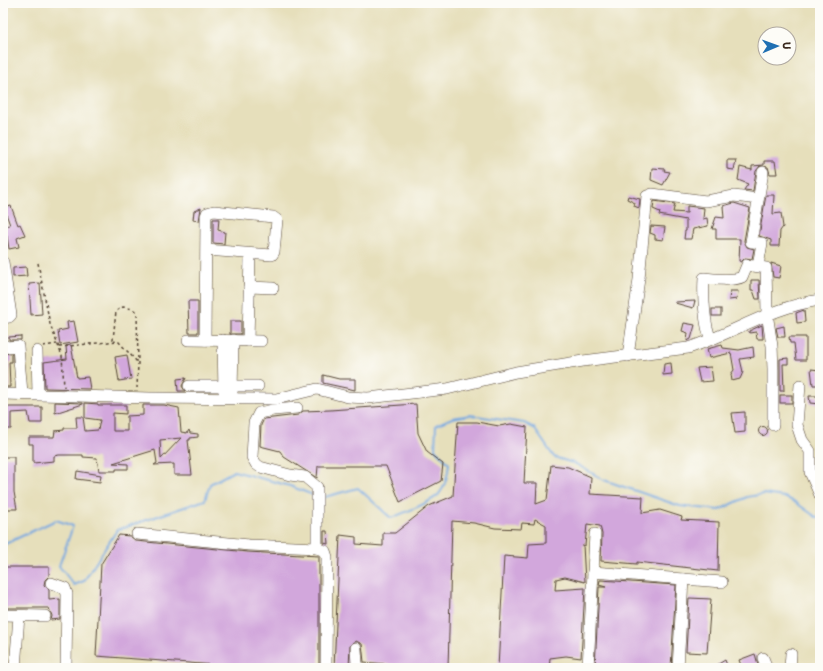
<svg xmlns="http://www.w3.org/2000/svg" width="823" height="671" font-family="'Shantell Sans',sans-serif">
  <rect width="100%" height="100%" fill="#fdfcf7"/>
  <filter id="ink" filterUnits="userSpaceOnUse"><feTurbulence type="fractalNoise" baseFrequency=".025" numOctaves="2"/><feDisplacementMap in="SourceGraphic" scale="8" xChannelSelector="R" yChannelSelector="G"/><feConvolveMatrix kernelMatrix="1 2 1 2 8 2 1 2 1" color-interpolation-filters="sRGB"/></filter>
  <filter id="wash" filterUnits="userSpaceOnUse"><feTurbulence type="fractalNoise" baseFrequency=".012" numOctaves="4" result="noise"/><feDisplacementMap in="SourceGraphic" scale="16" xChannelSelector="R" yChannelSelector="G"/><feGaussianBlur stdDeviation="0.9" result="paint"/><feColorMatrix in="noise" values="0 0 0 0 0 0 0 0 0 0 0 0 0 0 0 0 0 1.4 0 .05"/><feComposite in="paint" operator="in"/></filter>
  <g filter="url(#wash)">
    <rect width="100%" height="100%" fill="#e6dfbb"/>
    <g fill="none" stroke-linecap="round" stroke-linejoin="round">
      <g stroke="#75a8e1" stroke-width="2">
        <path d="M321,498L358,488L391,518C403,513 431,503 439,494C446,486 448,474 449,464L435,449L436,425L452,418L470,415L524,423L534,428L554,457L576,464L604,480L680,506L719,510L747,497L764,494L784,497L795,502L816,517H820"/>
        <path d="M3,545L56,520L73,526L59,566L74,585L84,581L117,530L205,500L210,484L234,471L290,486L313,495"/>
      </g>
    </g>
    <g id="blocks">
      <g fill="#d2a7dc" fill-rule="evenodd">
        <path d="M727,160H736L734,170L727,169Z"/>
        <path d="M764,161H775L777,174H770L768,167L760,166L756,171L753,191L744,190L748,184L738,180L740,167L752,170V166L764,165Z"/>
        <path d="M652,168L665,169L664,171L670,172L663,185L651,180Z"/>
        <path d="M766,195H774L773,214L781,213L783,227L780,231L779,246H771V240L759,236Z"/>
        <path d="M628,196L640,199L639,208L634,206L635,203L627,199Z"/>
        <path d="M654,201L675,204L673,212L687,213V206L704,208L703,219L707,218L708,226L693,229L691,239H684L685,231H686V220L659,215L660,212L653,209Z"/>
        <path d="M734,203L750,208L744,241L747,247L754,249L752,259L745,258L741,262L739,261L740,239H716V229H712L716,217L724,218L723,206Z"/>
        <path d="M11,206L18,225L20,224L25,235L17,238L19,247L9,249L7,236H3V226L10,225L4,208Z"/>
        <path d="M201,208L199,221L193,220L194,211Z"/>
        <path d="M213,219H219L218,230L225,232L224,244L213,243Z"/>
        <path d="M651,226L665,227L663,240L655,239V235L650,233Z"/>
        <path d="M771,263L781,266L779,278L773,277Z"/>
        <path d="M26,267L27,276L13,277V268Z"/>
        <path d="M751,280H759L760,299H756L753,290H751Z"/>
        <path d="M40,283L42,314L31,315L29,284Z"/>
        <path d="M730,291H738L737,299L729,300Z"/>
        <path d="M188,301H198V333H189Z"/>
        <path d="M695,301L693,308L675,303V302Z"/>
        <rect x="712" y="309" width="9" height="7"/>
        <path d="M804,310L805,322L797,323L796,313Z"/>
        <path d="M74,321L78,342L60,345L58,331L68,329L67,322Z"/>
        <rect x="230" y="321" width="11" height="13"/>
        <path d="M684,323L695,325L691,339L687,341L688,333L682,331Z"/>
        <path d="M762,325L763,339H757L756,332L749,333V331Z"/>
        <path d="M784,326L785,337H778L776,328Z"/>
        <path d="M21,336V340H9V337Z"/>
        <path d="M789,337H806V360H796L794,343H790Z"/>
        <path d="M71,345L77,378L88,377L90,389L45,388L44,362L67,359L66,346Z"/>
        <path d="M722,345L723,348L739,350L753,347L754,357L740,359L743,372L740,379L732,381L731,374L734,370L731,353L709,358L707,349Z"/>
        <path d="M3,353L12,354V362H9L10,387H3Z"/>
        <path d="M127,355L131,379L119,381L115,357Z"/>
        <path d="M788,358V364H783L784,391H780V359Z"/>
        <path d="M671,363L672,374L663,375L664,364Z"/>
        <path d="M711,367L713,381L700,382L697,368Z"/>
        <path d="M811,369L820,370L819,385H813Z"/>
        <path d="M323,375L339,379H355V390L323,383Z"/>
        <path d="M186,378L182,386L185,391H178L177,379Z"/>
        <rect x="780" y="395" width="12" height="8"/>
        <path d="M809,396H818L819,404L810,403Z"/>
        <path d="M55,402L83,403V404L55,413Z"/>
        <path d="M85,403L98,404V405H126V414L113,413V431H127V416L143,415V405H164L179,408L181,432L187,433L189,430L190,433L198,434V437L190,438V440H188L192,475H174V464L154,465L157,463L155,450L113,463L128,464V469H116V471H99L97,458L83,457V455H59L54,456V461L33,463V444H29V437H54L55,431L64,430V428H77L76,417H83L85,431L98,430L100,420L85,418ZM181,438L161,459L160,440Z"/>
        <path d="M416,404L418,433L427,452L443,464L441,481L400,502L386,466H318L317,478L284,457L280,451L260,446L261,425L264,419L298,415L303,411L330,410Z"/>
        <path d="M3,407H42V423H30L28,412L11,413V429H3Z"/>
        <path d="M745,412V432L735,433L732,413Z"/>
        <path d="M458,422H477L499,426L511,424L527,427L524,483H537L536,504L547,500L551,465L568,467L591,477L590,494L643,497L642,513L660,510L682,517L681,520L719,522L718,571L637,562V564L601,561L602,534L600,526L587,524L585,546L583,545L585,582L565,577L556,579L555,590L585,588L581,658L566,656L550,658L549,668H498L504,556L528,558L529,544L546,543V525L535,519L534,524L522,523L521,529L495,528L474,523L452,521L448,668H427L364,662L362,644L356,641L350,645L349,668H334L340,535L356,537V544L383,546V533H395L429,506L453,496Z"/>
        <circle cx="763" cy="431" r="4.5"/>
        <path d="M3,457H14V492L17,509H3Z"/>
        <path d="M77,471L101,475L100,482L76,479Z"/>
        <path d="M324,531H327L328,544L324,543Z"/>
        <path d="M119,535L130,536L136,541L248,552L319,556V668H255L96,656L101,564Z"/>
        <path d="M3,567H49V576L45,580L44,585L49,590V600L60,599V619L51,620L52,616L49,608H3Z"/>
        <path d="M600,580L676,585L671,668H595L599,587H606L599,585Z"/>
        <path d="M689,598L711,599L707,653L686,652Z"/>
        <path d="M755,654L759,668H742L739,660Z"/>
        <path d="M725,660L728,668H712Z"/>
      </g>
    </g>
  </g>
  <g filter="url(#ink)">
    <use href="#blocks" fill-opacity="0" stroke="#554536" stroke-width="1"/>
    <g fill="none" stroke-linecap="round" stroke-linejoin="round">
      <defs>
        <g id="minor">
          <path d="M3,262L11,315L9,317L3,318"/>
          <path d="M758,266L762,243L751,242L763,172"/>
          <path d="M249,287L273,288"/>
          <path d="M711,339C704,326 703,293 704,278C712,279 735,281 742,277L747,265L766,268L767,313L772,346L773,369V425"/>
          <path d="M188,340L261,341"/>
          <path d="M205,340L206,216L207,213L214,211L273,217L277,220L274,252L272,255L206,250"/>
          <path d="M223,340L224,392"/>
          <path d="M248,341L250,254"/>
          <path d="M3,344L6,347L18,346C19,363 21,378 22,394"/>
          <path d="M37,351L38,394"/>
          <path d="M628,356L639,279L647,196L652,194L706,201L734,196L758,199"/>
          <path d="M800,385L797,425L802,440L810,451V472L820,495"/>
          <path d="M189,386H258"/>
          <path d="M3,394L150,398L276,399L317,389L348,397L368,398L447,389L516,372L583,361L688,348C734,333 771,307 820,300"/>
          <path d="M232,394L233,340"/>
          <path d="M297,408L273,410L259,413L254,423L252,457L256,464L260,467L290,475L305,477L317,487V548"/>
          <path d="M137,534L249,545L317,548L325,551L327,557L326,668"/>
          <path d="M593,572L722,582"/>
          <path d="M51,583L65,588L67,594L66,668"/>
          <path d="M3,615L45,616"/>
          <path d="M356,648L357,664L360,668"/>
          <path d="M763,658L767,668"/>
          <path d="M15,668L19,616"/>
          <path d="M588,668L595,534"/>
          <path d="M678,668L683,579"/>
          <path d="M790,668L791,654"/>
        </g>
      </defs>
      <use href="#minor" stroke="#554536" stroke-width="12"/>
      <g stroke="#554536" stroke-width="1.5" stroke-dasharray="3 3" stroke-linecap="butt">
        <path d="M38,263L50,324L62,356L64,387"/>
        <path d="M113,340L116,311L123,307L133,309L137,313L138,363L137,388"/>
        <path d="M43,346L57,344"/>
        <path d="M59,347L118,341L138,363"/>
      </g>
      <use href="#minor" stroke="#fff" stroke-width="11"/>
    </g>
  </g>
  <rect width="823" height="671" fill="none" stroke="#fdfcf7" stroke-width="16"/>
  <g transform="translate(777 46) rotate(88)"><circle r="19" fill="#fdfcf7" stroke="#afa8a0"/>
  <path d="M0-3L7 15L0 10L-7 15Z" fill="#1f6fb2"/>
  <text y="-6" font-size="11" font-weight="bold" text-anchor="middle" fill="#3b2a1e">U</text>
  </g>
</svg>
